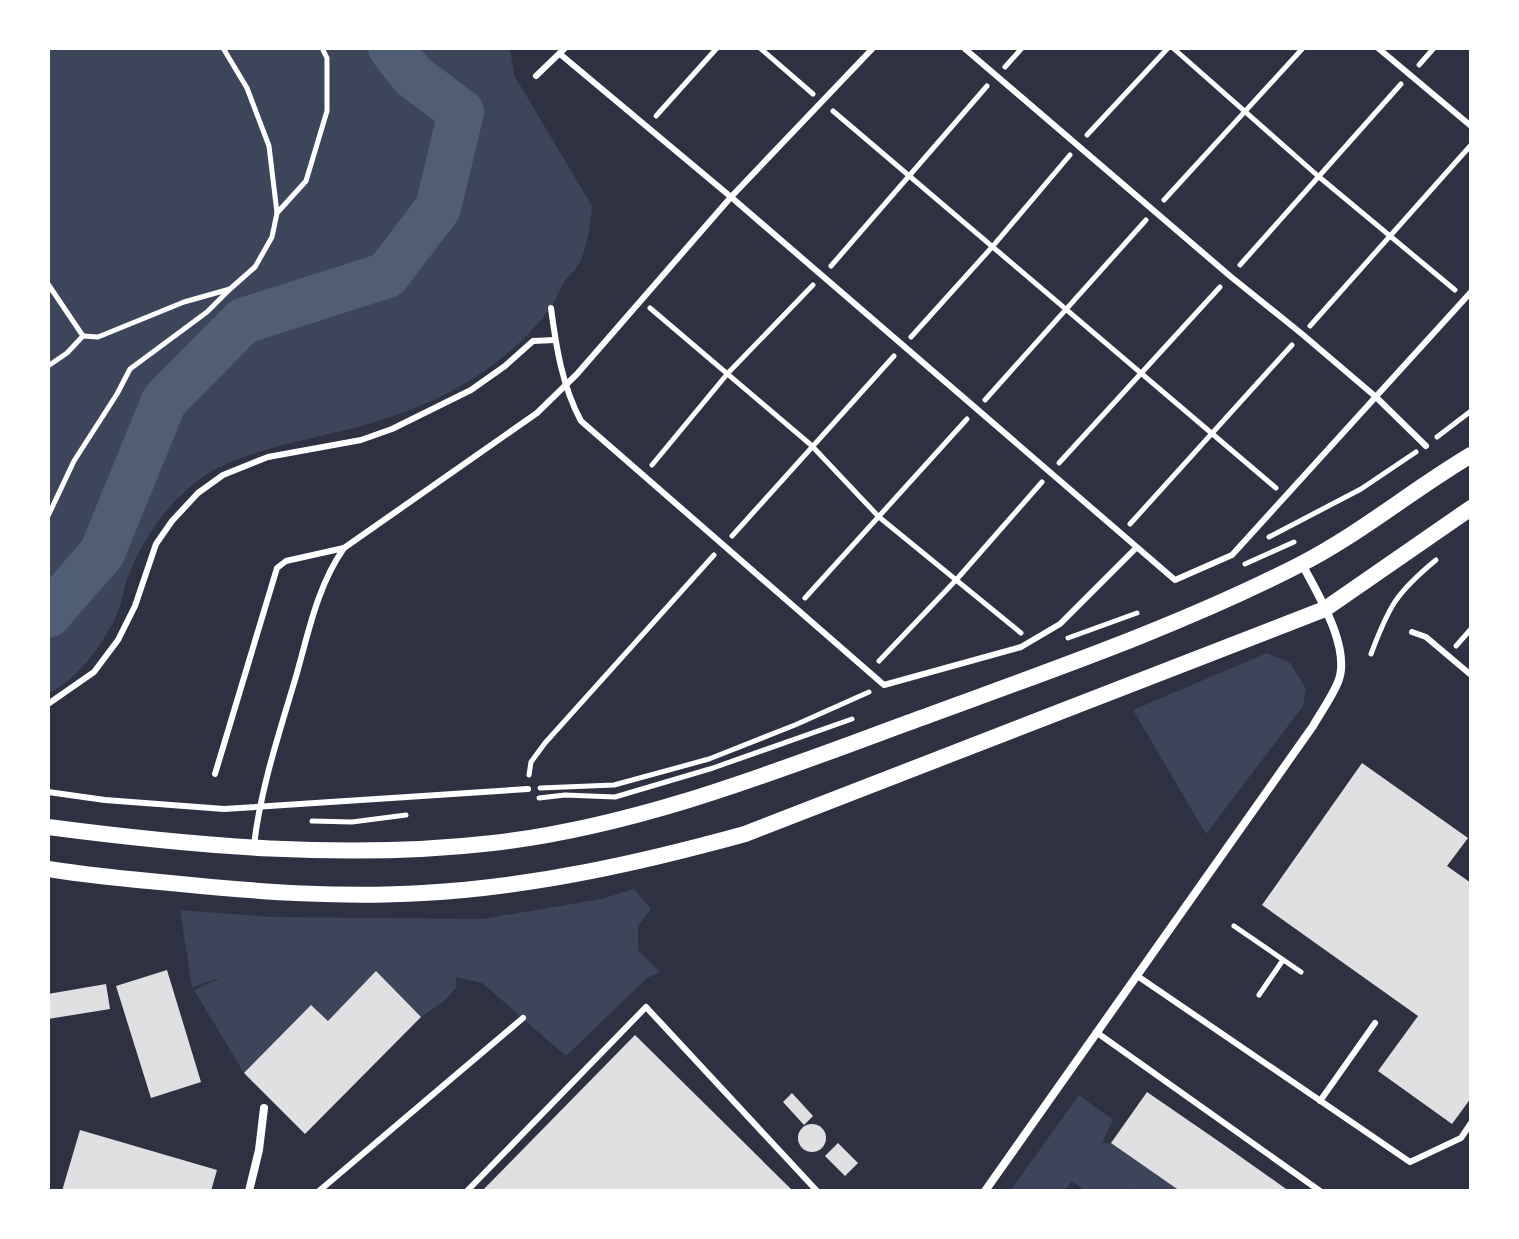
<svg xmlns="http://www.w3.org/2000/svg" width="1519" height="1239" font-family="'Zilla Slab',serif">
  <rect width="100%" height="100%" fill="#2d3142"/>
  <g fill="#3c4559">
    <path d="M48,48H510L514,75L592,206C590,225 588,243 581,260C577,269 568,276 563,284C558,293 555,303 548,311C501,373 428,409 354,428C310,439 247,450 209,473C171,497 144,536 128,577C124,589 122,601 118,612C104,644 79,677 48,694Z"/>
    <path d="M1267,653L1290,663L1306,689L1303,706L1206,834L1133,710Z"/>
    <path d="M634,889L651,909L638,926V950L660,972L647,978L566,1056L482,983L456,977V988L443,1002L421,1017L374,974L328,1021L311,1005L244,1073L194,990L223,977L192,987L180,910L272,917L482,919L601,899Z"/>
    <path d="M1079,1095L1113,1120L1102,1143H1111L1180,1191H1138L1131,1188L1128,1191H1086L1072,1181L1064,1191H1010Z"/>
  </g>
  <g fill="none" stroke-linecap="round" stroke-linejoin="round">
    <path stroke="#4f5d75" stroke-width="46" d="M48,615L102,553L164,401L243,321L387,275L438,208L461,112L413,76L391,48"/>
  </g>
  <g fill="#e0e0e3">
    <path d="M1362,763L1468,838L1447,866L1471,883V1098L1452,1124L1378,1071L1418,1016L1262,905Z"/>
    <path d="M167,970L201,1082L151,1098L116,986Z"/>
    <path d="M376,971L421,1017L305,1134L244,1073L311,1005L328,1021Z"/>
    <path d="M106,984L110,1009L48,1019V994Z"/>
    <path d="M635,1035L793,1191H482Z"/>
    <path d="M1147,1092L1224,1145L1289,1191H1180L1111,1143Z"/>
    <path d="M792,1093L813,1116L804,1125L783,1102Z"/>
    <circle cx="812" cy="1138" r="14"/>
    <path d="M80,1130L217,1170L211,1191H62Z"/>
    <path d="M838,1143L858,1163L845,1176L825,1156Z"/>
  </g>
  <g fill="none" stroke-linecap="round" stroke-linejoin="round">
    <g stroke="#fff" stroke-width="5">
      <path d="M223,48L247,88L269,146L277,213L306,181L327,111V58L322,48"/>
      <path d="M760,48L813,94"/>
      <path d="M1173,48L1318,176L1455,290"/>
      <path d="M1419,65L1434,48"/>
      <path d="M1005,67L1022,48"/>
      <path d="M833,111L1276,488"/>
      <path d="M656,116L717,48"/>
      <path d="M1087,135L1168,48"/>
      <path d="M1164,200L1303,48"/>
      <path d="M1240,265L1401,84"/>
      <path d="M831,266L987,86"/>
      <path d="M48,284L83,336L67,353L48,366"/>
      <path d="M650,308L811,445L879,517L1021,633"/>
      <path d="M1310,326L1471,145"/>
      <path d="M83,336L98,337L184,302L230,289L255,267L272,237L277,213"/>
      <path d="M911,337L993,246L1070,155"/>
      <path d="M985,400L1146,220"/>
      <path d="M1437,437L1471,411"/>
      <path d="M1059,463L1220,287"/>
      <path d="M652,465L728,373L813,285"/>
      <path d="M48,516L74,461L117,394L130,369L207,312L230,289"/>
      <path d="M1130,524L1292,345"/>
      <path d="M732,536L894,356"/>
      <path d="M1269,537L1361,489L1416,452"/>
      <path d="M1245,564L1294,542"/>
      <path d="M805,598L967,419"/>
      <path d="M1068,638L1137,613"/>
      <path d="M1456,646L1471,629"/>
      <path d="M1371,654C1389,606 1396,593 1436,560"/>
      <path d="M879,661L957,579L1042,482"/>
      <path d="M529,775L531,762L545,743L714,555"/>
      <path d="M540,788L614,785L709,759L795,725L869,692"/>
      <path d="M539,798L565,795L615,797L713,768L852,719"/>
      <path d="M312,821L352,822L406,815"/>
      <path d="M1234,926L1301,972"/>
      <path d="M1259,995L1283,960"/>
    </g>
    <g stroke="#fff" stroke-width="6">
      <path d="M964,48L1230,276L1302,334L1376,397L1426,446"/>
      <path d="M1378,48L1471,126"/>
      <path d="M560,54L731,197L1175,580L1232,555L1471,292"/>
      <path d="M536,76L565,48"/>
      <path d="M551,308C556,346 562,386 581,421L884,685L1021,647L1060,624L1136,548"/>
      <path d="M1412,632L1426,637L1471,675"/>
      <path d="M48,704L94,672L118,640L135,606L156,544L172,521L198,493L223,475L268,457L361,440L392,429L471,390L505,366L533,341L555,340"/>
      <path d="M215,774L277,568L286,561L344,548"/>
      <path d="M48,792L105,800L224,809L528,789"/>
      <path d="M254,845C261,786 280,731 297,673C309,630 318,585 344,548L537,413L577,374L731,197L873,48"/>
      <path d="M1136,975L1410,1162L1461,1138L1471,1123"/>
      <path d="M1096,1032L1320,1191"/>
      <path d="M1320,1101L1375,1023"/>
      <path d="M319,1191L523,1018"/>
      <path d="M467,1191L646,1007L817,1191"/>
    </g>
    <g stroke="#fff" stroke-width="8">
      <path d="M249,1191L259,1150L264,1108"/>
      <path d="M985,1191L1313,726C1321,712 1332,697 1338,682C1352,648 1317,593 1302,564"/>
    </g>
    <g stroke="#fff" stroke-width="16">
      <path d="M48,827C194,846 346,860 493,843C641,826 782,769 921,718C1046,672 1180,626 1299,565C1360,534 1412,490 1471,455"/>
      <path d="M48,869C92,876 136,880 181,884C261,892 342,898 423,893C532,887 640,863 745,834L1325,609L1471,508"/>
    </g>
  </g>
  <rect width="1519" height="1239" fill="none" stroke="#ffffff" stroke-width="100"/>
</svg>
